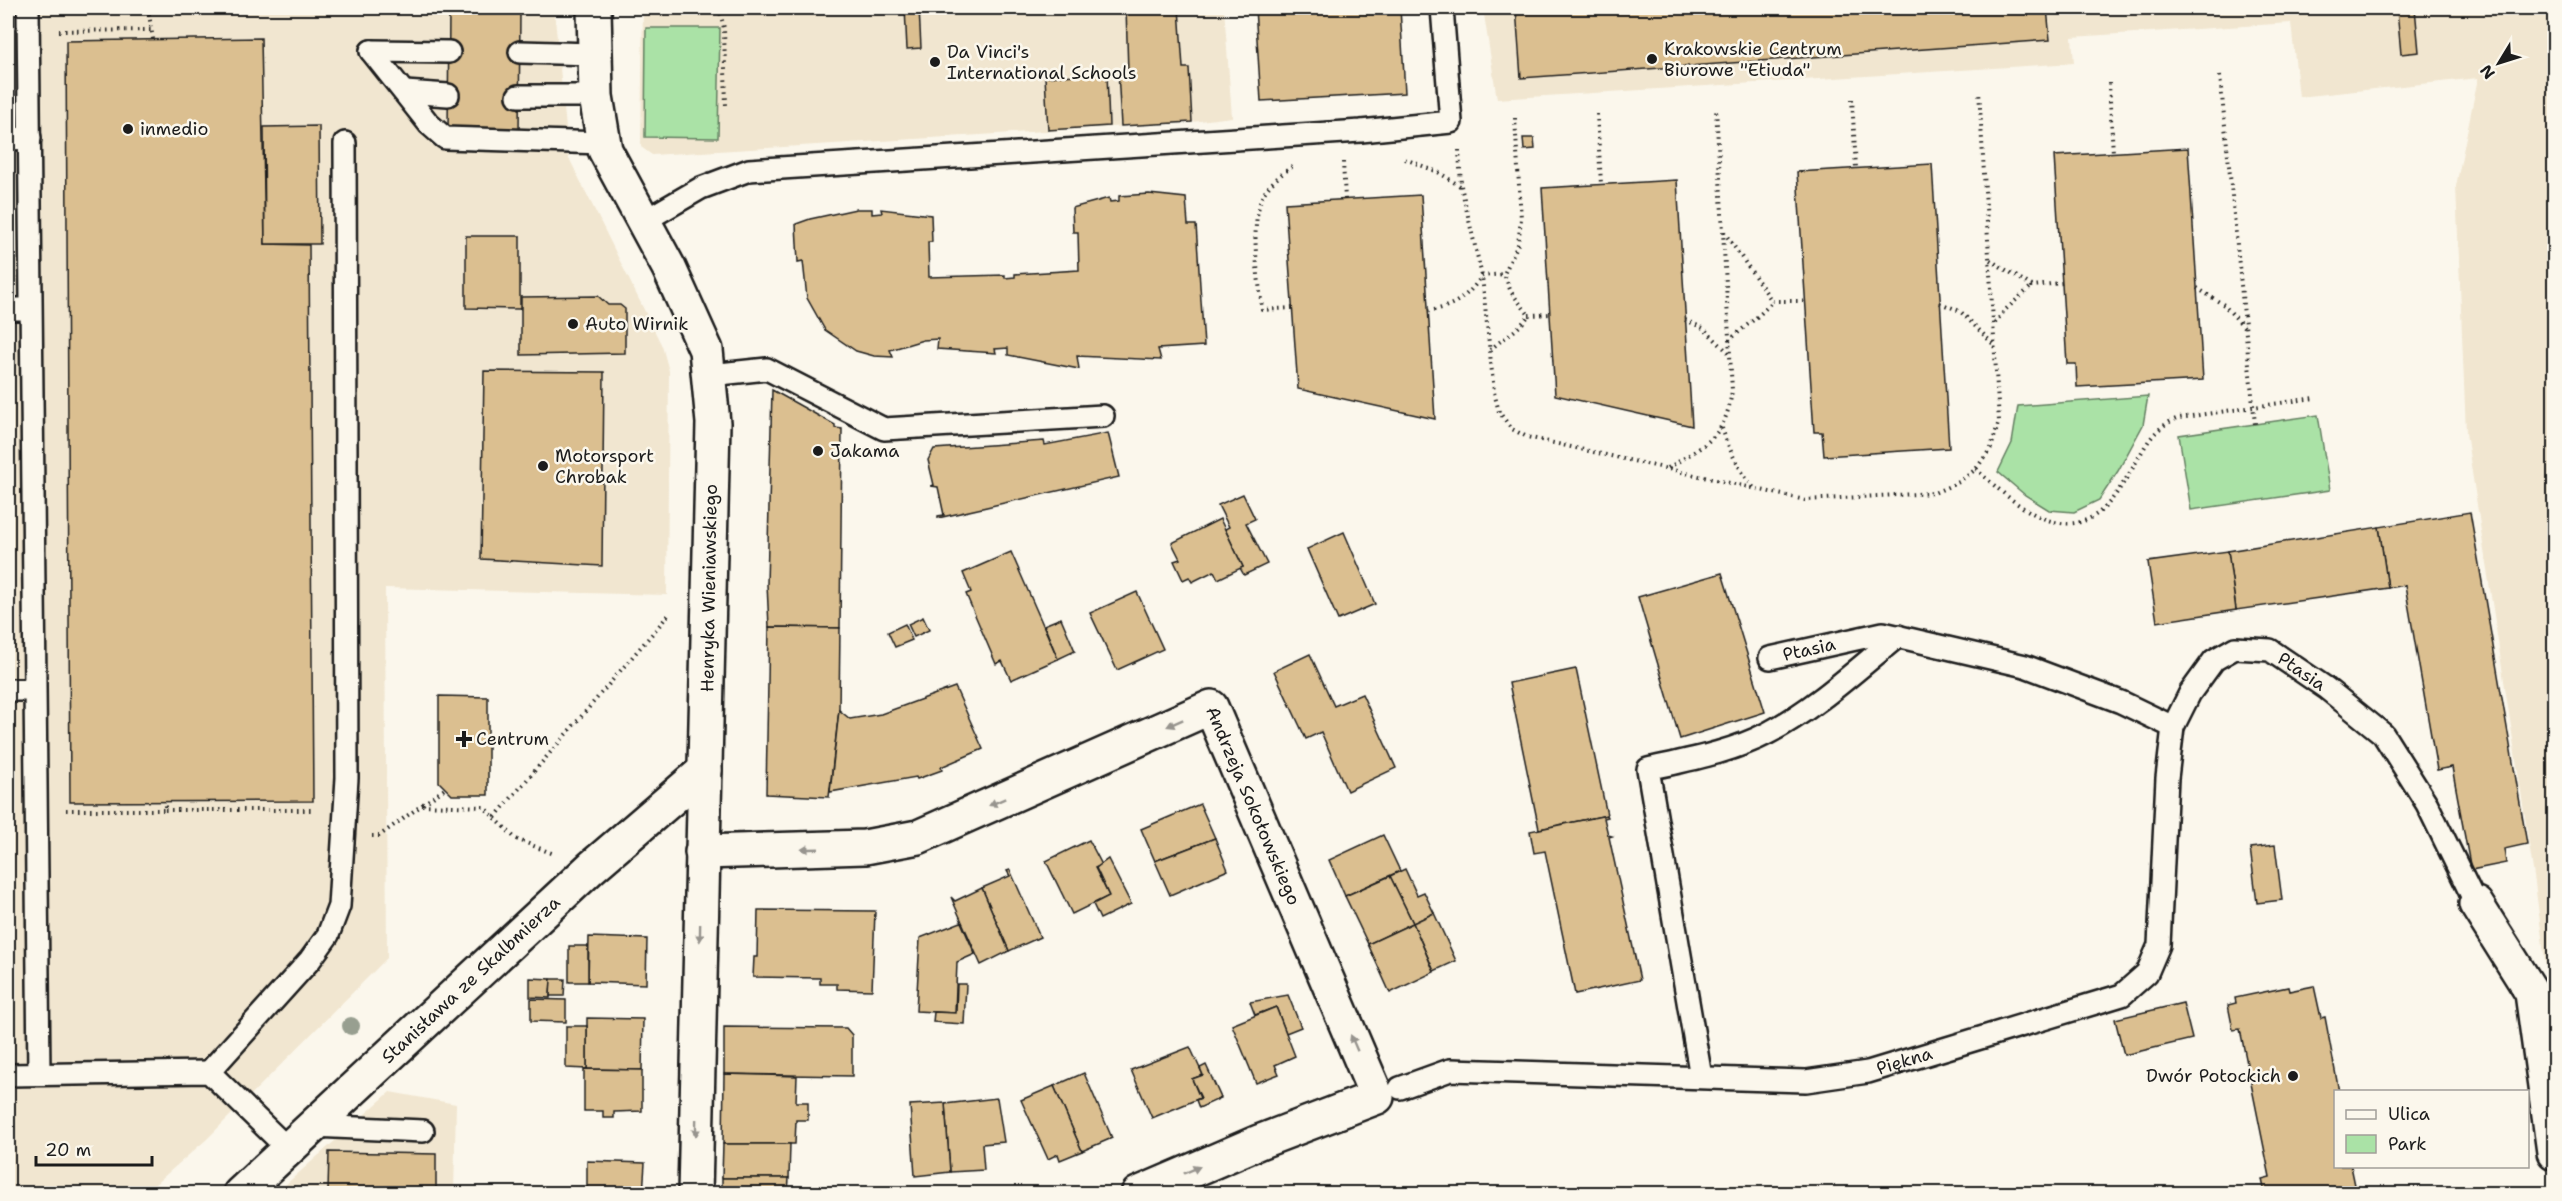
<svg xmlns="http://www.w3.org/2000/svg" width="2562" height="1201" font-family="'Shantell Sans',sans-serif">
  <rect width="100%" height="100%" fill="#fbf7ec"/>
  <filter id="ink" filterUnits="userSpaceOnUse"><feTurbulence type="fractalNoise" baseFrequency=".0167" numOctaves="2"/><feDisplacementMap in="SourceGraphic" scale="12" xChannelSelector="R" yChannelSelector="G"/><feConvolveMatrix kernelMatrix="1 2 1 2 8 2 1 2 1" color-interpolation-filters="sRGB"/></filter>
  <g filter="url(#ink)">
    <g fill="#f1e6d0">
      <path d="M8,8H554L569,158L662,346L669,371L667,595L385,588L387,958L207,1139L145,1193H8Z"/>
      <path d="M643,8H1224L1232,117L1192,122L652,155L641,147Z"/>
      <path d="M1483,8H2554V1032L2535,883L2466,433L2456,186L2478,78L2299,97L2291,23L2072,37L2074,63L1497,99Z"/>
      <path d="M390,1092L456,1104L454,1193L275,1194Z"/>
    </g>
    <g fill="#aae2a6" stroke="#637f61" stroke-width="1.5">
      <path d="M646,28H720L718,138L645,137Z"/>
      <path d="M2148,396L2143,425L2118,471L2099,500L2074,512L2049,510L2025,495L1998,472L2012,443L2018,406Z"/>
      <path d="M2318,415L2330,490L2191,510L2179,435Z"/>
    </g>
    <g fill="#dbbf90" stroke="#1c1c1c" stroke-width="1.5">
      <path d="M435,8H530V11L435,10Z"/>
      <path d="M776,8H818L776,10Z"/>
      <path d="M905,8H919L921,48L907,49Z"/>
      <path d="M1126,8H1179L1183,68H1189L1192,122L1121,126L1118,71H1128Z"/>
      <path d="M1255,8H1400L1405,93L1261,101Z"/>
      <path d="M1516,8H2047L2050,40L1521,78Z"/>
      <path d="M2415,8L2419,52L2401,54L2397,10Z"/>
      <path d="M449,10L520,11L519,135L448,133Z"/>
      <path d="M261,38L265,244L309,245L313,801L70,802L66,41Z"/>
      <path d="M1107,73L1109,126L1048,130L1045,77Z"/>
      <path d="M319,126L320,244H265L264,127Z"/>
      <path d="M1523,138H1534L1535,149L1524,150Z"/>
      <path d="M2188,148L2203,380L2077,387L2076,364H2067L2054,156Z"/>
      <path d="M1932,164L1949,448L1824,456L1822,432H1814L1797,172Z"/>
      <path d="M1677,180L1692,426L1555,395L1542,188Z"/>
      <path d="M1149,194L1186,198L1188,225H1196L1204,346L1158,349L1161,360L1077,356L1079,369L1008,355V348L995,349L996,353L937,349L938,339L923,340L890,350L893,357L874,356L856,351L825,330L807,298L803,261L798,262L796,224L810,219L856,209H872V214L882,213L881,209L931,215L932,242H928L929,277L1005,275V278L1015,277V274L1079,270L1078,232H1073L1072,208L1109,198L1110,202L1119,201V196Z"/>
      <path d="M1421,195L1435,419L1298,389L1285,203Z"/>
      <path d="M466,236H520V309L466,308Z"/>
      <path d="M598,296L608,305H620L625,309V353L521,355V297Z"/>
      <path d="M484,371L604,372L602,566L481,559Z"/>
      <path d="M772,390L835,425V428L842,429L840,628L769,627L767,584Z"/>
      <path d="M1108,433L1119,477L938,518V516L944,515L938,487L931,486L934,485L928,460L934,449L1044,441L1045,445Z"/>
      <path d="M1243,494L1255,519L1246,523L1267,564L1244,575L1240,568L1243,567L1225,529L1229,527L1218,505Z"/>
      <path d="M2470,512L2527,844L2504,849L2506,863L2471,870L2452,767L2437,770L2405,585L2388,588L2379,527Z"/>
      <path d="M1220,519L1243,567L1218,579L1214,571L1192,582L1189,577L1183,580L1174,561L1180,559L1172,543Z"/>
      <path d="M2379,527L2388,588L2236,610L2228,551Z"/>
      <path d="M1344,532L1375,604L1338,620L1307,549Z"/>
      <path d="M2228,551L2236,610L2157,622L2148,562Z"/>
      <path d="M1011,552L1058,659L1011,680L1002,661L996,664L966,594L971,592L963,573Z"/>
      <path d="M1722,573L1765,712L1680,739L1638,597Z"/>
      <path d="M1137,592L1163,649L1117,670L1090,613Z"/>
      <path d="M923,617L929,630L914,637L908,624Z"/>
      <path d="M1061,618L1075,651L1058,659L1044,625Z"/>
      <path d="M905,624L912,640L895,647L888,632Z"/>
      <path d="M769,627L840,628L839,710L829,797L766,794Z"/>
      <path d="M1310,654L1334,706L1362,694L1396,768L1347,791L1321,732L1306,739L1274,671Z"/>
      <path d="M1576,669L1607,815L1539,829L1509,683Z"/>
      <path d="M955,687L983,749L941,767L942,770L917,779L916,777L830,792L839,710L850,719L881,714Z"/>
      <path d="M439,696L488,697V795H452L439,782Z"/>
      <path d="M1200,804L1215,838L1155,861L1141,829Z"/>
      <path d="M1607,815L1608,817L1604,818L1608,835L1612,836L1609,837L1640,980L1575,994L1545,851L1534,853L1530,831Z"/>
      <path d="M1383,835L1400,871L1345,896L1329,860Z"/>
      <path d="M1215,838L1228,870L1170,895L1155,861Z"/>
      <path d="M1089,840L1102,865L1095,868L1109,896L1072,914L1046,861Z"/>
      <path d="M2275,845L2282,900L2257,903L2250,848Z"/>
      <path d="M1108,859L1131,904L1100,919L1093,904L1109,896L1096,868Z"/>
      <path d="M1405,869L1417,895L1424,892L1434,913L1413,923L1390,876Z"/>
      <path d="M1010,870L1040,937L1009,951L982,888L1010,876L1007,871Z"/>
      <path d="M1390,876L1413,923L1368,944L1345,896Z"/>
      <path d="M982,888L1009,951L981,965L951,897L955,901Z"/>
      <path d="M758,910L875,911L872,990L837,989V984H820V978L753,977L754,957H757Z"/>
      <path d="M1434,913L1456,961L1434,971L1413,923Z"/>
      <path d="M961,922L975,954L957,962L955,1013L916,1011L920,938Z"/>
      <path d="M1413,923L1434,972L1390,993L1368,944Z"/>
      <path d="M589,937L647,939L646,984L588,982Z"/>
      <rect x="569" y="946" width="19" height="36"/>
      <path d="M530,978L551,979L550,998L530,997Z"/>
      <path d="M551,979H565L564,996H550Z"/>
      <path d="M957,984H966L964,1024L933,1022L934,1012L956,1013Z"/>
      <path d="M2314,986L2321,1018L2325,1017L2339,1092H2336V1166H2351L2356,1190L2338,1194H2265L2262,1179L2270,1177L2240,1029L2233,1030L2228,1005L2236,1003L2235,998L2288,987L2289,991Z"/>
      <path d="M1288,995L1301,1027L1286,1033L1276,1007L1255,1015L1250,1002Z"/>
      <path d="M531,999L566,1000V1022L531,1021Z"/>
      <path d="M2183,1003L2192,1039L2124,1055L2115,1019Z"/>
      <path d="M1276,1007L1295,1056L1275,1065L1279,1074L1256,1083L1232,1025Z"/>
      <path d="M587,1018L643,1019L642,1070L587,1069Z"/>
      <path d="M566,1026H587V1069L566,1068Z"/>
      <path d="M724,1027L846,1028L852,1035V1076L724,1074Z"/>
      <path d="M1190,1047L1203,1075L1192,1079L1200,1098L1152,1118L1131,1070Z"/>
      <path d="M1206,1065L1221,1098L1199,1108L1196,1100L1201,1098L1192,1079L1203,1075L1200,1068Z"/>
      <path d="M584,1069L642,1070V1111L614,1112V1118H603V1111H584Z"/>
      <path d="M1084,1073L1112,1138L1082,1151L1054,1086Z"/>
      <path d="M724,1074L797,1076L796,1102H808V1120H796L795,1144H723Z"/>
      <path d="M1054,1086L1082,1151L1060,1160L1058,1154L1048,1159L1021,1100Z"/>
      <path d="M997,1098L1004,1142L982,1144L984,1170L950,1172L945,1104Z"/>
      <path d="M945,1103L950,1172L915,1176L910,1105Z"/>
      <path d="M723,1144H790L789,1178H722Z"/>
      <path d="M329,1152L436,1154V1194H290V1190L328,1191Z"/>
      <path d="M587,1161L645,1163L643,1194H587Z"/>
      <path d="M722,1178H789L788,1194H722Z"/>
    </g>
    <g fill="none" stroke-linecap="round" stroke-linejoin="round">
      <defs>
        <g id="lane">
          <path d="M28,8L39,1074"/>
          <path d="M371,51L429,124L445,138L603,143"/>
          <path d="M371,51L449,52"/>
          <path d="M520,52L594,54"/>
          <path d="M405,92L448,95"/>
          <path d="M518,96H596"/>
          <path d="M8,139L30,138"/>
          <path d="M644,221L701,188L749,170L1361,131L1451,122L1442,8"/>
          <path d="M8,309H30"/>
          <path d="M710,375L767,369L884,429L1103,416"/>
          <path id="s1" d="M1770,658L1883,633L2025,666L2121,702L2173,727"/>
          <path d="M8,690H34"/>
          <path d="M209,1072L310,960L328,935L339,906L347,778L345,143"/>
          <path d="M8,1075L209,1072L288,1149"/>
          <path d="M1701,1077L1648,769C1688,760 1732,752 1768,733C1816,708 1857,669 1898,636"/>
          <path id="s2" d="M1400,1088L1450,1070L1806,1081L1868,1072L2122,995L2147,973L2159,945L2167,778L2173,727L2190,693L2214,660L2235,648L2270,650L2326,688L2383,734L2427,804L2476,904"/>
          <path d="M313,1126L423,1131"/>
        </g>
        <g id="street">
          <path d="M594,8L596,96L605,150L669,268L706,350L713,423L695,1194"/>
          <path id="s3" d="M702,852L865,847L918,837L1211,707L1377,1097L1259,1142L1138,1194"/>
          <path d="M2476,904L2532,993L2554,1152"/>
          <path id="s4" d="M240,1194L592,867L705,770"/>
        </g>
      </defs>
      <use href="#lane" stroke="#1c1c1c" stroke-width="26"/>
      <use href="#street" stroke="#1c1c1c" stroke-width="38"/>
      <g stroke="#1c1c1c" stroke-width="4" stroke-dasharray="1.5 4.5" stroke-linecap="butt">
        <path d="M148,8L153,39"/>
        <path d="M719,8L724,28L726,107"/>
        <path d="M59,31L151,30"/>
        <path d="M2220,76L2255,424"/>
        <path d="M2109,83L2113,153"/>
        <path d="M1852,99L1856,168"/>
        <path d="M1597,114L1601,184"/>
        <path d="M1515,118L1521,219L1518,244L1504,274L1511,292L1529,315"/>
        <path d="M1459,150L1461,186L1482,276L1494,392L1499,412L1512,429L1527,437L1805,500L1934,493L1959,482L1976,469L1991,448L1999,421L1979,91"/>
        <path d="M1405,159L1438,172L1460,186"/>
        <path d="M1343,162L1345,199"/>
        <path d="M1292,167C1282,173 1267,186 1262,197C1249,230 1259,276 1262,310L1292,308"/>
        <path d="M1724,232L1772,301"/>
        <path d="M1990,260L2032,286L2062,283"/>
        <path d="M2197,288L2224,305L2244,327"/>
        <path d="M1772,301H1806"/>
        <path d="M1940,303L1960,311L1995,346"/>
        <path d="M1428,311C1454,307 1467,297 1482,276L1504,274"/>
        <path d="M1529,315L1550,314"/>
        <path d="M1685,320L1703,328L1729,353"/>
        <path d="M1995,323L2005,310L2032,286"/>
        <path d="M1729,341C1743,327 1760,317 1772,301"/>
        <path d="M1490,350C1504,337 1518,331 1529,315"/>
        <path d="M1722,428C1729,450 1739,470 1754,488"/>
        <path d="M1668,468C1706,444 1726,438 1732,390L1716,108"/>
        <path d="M1976,469C2009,499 2062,550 2105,507C2117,495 2125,480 2134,466C2146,444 2155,426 2179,418L2314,398"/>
        <path d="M423,804L446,788"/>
        <path d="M66,810H165V801"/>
        <path d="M165,810H315"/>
        <path d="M495,817L670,613"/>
        <path d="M372,836H379L422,805L484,807L516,839L554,854"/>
      </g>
      <use href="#lane" stroke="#fbf7ec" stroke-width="21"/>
      <use href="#street" stroke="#fbf7ec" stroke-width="33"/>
    </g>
    <circle fill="#989f90" cx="351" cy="1026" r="9"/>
    <defs><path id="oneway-solid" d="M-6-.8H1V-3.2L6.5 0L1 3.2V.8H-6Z" transform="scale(1.5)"/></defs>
    <g fill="#97948e">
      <use href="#oneway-solid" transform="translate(1175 723) rotate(156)"/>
      <use href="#oneway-solid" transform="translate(997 802) rotate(156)"/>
      <use href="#oneway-solid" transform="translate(810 849) rotate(178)"/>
      <use href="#oneway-solid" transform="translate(700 933) rotate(91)"/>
      <use href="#oneway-solid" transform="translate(1354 1043) rotate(-113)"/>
      <use href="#oneway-solid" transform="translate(696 1128) rotate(91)"/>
      <use href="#oneway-solid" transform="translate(1192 1170) rotate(-23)"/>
    </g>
  </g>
  <g fill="#1c1c1c" stroke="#fbf7ec" stroke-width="2">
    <circle cx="1652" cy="59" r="6"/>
    <circle cx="935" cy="62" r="6"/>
    <circle cx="128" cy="129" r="6"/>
    <circle cx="573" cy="324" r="6"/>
    <circle cx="818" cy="451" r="6"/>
    <circle cx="543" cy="466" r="6"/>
    <path d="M461 730h6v6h6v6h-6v6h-6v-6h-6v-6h6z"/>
    <circle cx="2293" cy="1076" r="6"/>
  </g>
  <g text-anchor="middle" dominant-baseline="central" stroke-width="5" stroke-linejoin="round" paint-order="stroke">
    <g font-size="18" fill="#1c1c1c" stroke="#fbf7ec" text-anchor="start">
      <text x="1664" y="49">Krakowskie Centrum<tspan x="1664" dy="21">Biurowe "Etiuda"</tspan></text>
      <text x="947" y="52">Da Vinci's<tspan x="947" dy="21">International Schools</tspan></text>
      <text x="140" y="129">inmedio</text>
      <text x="585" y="324">Auto Wirnik</text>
      <text x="830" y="451">Jakama</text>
      <text x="555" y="456">Motorsport<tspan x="555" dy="21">Chrobak</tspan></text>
      <text x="476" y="739">Centrum</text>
      <text x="2281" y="1076" text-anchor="end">Dwór Potockich</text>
    </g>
    <g font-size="18" fill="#1c1c1c" stroke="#fbf7ec">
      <text transform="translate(709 588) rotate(-89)">Henryka Wieniawskiego</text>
      <text stroke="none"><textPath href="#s1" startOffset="40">Ptasia</textPath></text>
      <text stroke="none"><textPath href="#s2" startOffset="1196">Ptasia</textPath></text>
      <text stroke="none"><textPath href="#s3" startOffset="645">Andrzeja Sokołowskiego</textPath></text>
      <text stroke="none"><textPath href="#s4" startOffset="315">Stanisława ze Skalbmierza</textPath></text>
      <text stroke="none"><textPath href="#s2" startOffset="510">Piękna</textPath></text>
    </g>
  </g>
  <rect width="2562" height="1201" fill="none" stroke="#fbf7ec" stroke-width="30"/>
  <rect x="15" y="15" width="2532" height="1171" fill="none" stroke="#1c1c1c" stroke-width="2" filter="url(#ink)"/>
  <rect x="2334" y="1090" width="195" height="78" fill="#fbf7ec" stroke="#a29f99" stroke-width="1.5"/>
  <rect x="2346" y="1110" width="30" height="9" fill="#fbf7ec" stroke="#a29f99" stroke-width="1.5"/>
  <text x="2388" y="1120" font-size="18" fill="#1c1c1c">Ulica</text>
  <rect x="2346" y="1135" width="30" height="18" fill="#aae2a6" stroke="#a29f99" stroke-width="1.5"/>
  <text x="2388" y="1150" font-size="18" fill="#1c1c1c">Park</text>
  <g transform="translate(2499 63) rotate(232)" stroke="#fbf7ec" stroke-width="4.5" paint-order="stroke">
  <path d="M0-4.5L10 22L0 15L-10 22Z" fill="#1c1c1c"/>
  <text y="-9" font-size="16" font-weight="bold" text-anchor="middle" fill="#1c1c1c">N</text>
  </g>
  <path d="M36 1156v9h116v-9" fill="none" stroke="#1c1c1c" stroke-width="3"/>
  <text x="45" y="1156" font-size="18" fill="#1c1c1c" stroke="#fbf7ec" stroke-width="4.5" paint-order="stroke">20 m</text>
</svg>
